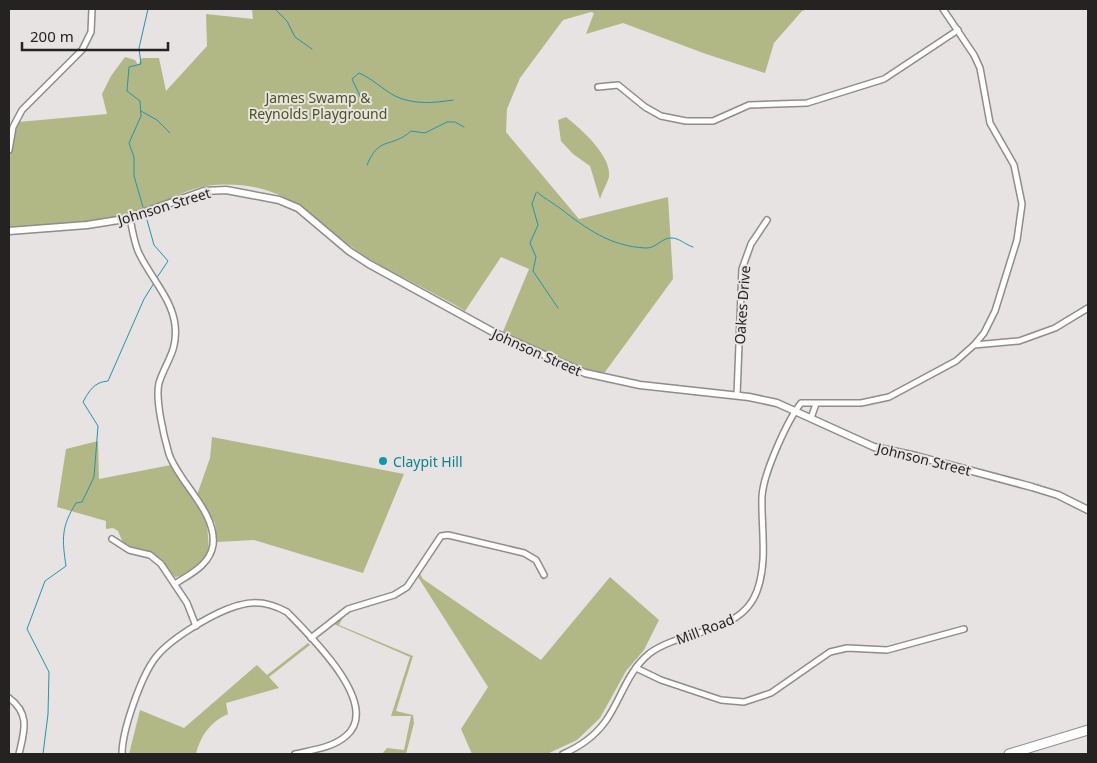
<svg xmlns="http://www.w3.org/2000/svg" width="1097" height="763" font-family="'Noto Sans',sans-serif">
  <rect width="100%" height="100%" fill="#e6e3e2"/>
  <g fill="#b1b886">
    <path d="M252,9H808L802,11L774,43L765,73L706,54L623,23L586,34L594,13L591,12L563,20L520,78L507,109L506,132L579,219L668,197L673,279L605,372L597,375L502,334L529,269L501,257L465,311C434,292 399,277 368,258C312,223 292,180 215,185C186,186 161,207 133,214C93,225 50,224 9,228V161L18,122L107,114L102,94L111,76L125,57L135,60L138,65L142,58H159L166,91L207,46L206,14L253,19Z"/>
    <path d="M566,117C581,129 612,156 609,177C607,184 602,192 600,199L590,166L573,154L561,141L558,120Z"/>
    <path d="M212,437L404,474L363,573L254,540L217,542L215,523L197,495L210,458Z"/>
    <path d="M98,441L99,479L171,465L207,522L209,551C203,563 188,576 175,577L158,557L148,551L128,547L123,543L118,531L113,528L106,529V521L57,507L66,449Z"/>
    <path d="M420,574L423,579L541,660L610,577L659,620L644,650L626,671L600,718L577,740L547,754H472L461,729L488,687L418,577Z"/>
    <path d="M344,615L339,625L413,656L396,711L413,715L414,723L406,754H382L387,748L404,750L411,716H391L410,657L334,624Z"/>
    <path d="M308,643L310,645L269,677L279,688L226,703L228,714C211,721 200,736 196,754H129L140,710L184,728L257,665L267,675Z"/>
  </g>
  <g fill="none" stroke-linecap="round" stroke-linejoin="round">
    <g stroke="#2594ac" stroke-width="1">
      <path d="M275,9L287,21L295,37L312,49"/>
      <path d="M361,98L352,79L359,73C373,79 382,89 395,96C414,105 434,103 453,100"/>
      <path d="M141,111L157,120L170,133"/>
      <path d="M367,165C379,135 391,149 411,131L425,133L447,122H455L464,127"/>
      <path d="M537,192C541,196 553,203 561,209C587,229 610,246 645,248C656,249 662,237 672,238C679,238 686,245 693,247"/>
      <path d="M536,193L532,204L538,225L530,243L536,257L533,271L558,308"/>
      <path d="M143,207L134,176V157L129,143L141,116L140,101L127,91L129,67L141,64L139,48L148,9"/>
      <path d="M147,220L154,245L168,261L156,279"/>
      <path d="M43,754L48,714L49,672L27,629L45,581L66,566C62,539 61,527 76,503L82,502L94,477L98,426L83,402C89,391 94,382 108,381L144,299L154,283"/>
    </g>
    <defs>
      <g id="minor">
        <path d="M943,9L974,55L980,68L990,123L1014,165L1022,204L1017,240L995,311L984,333L974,345"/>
        <path d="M598,87L618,85L645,107L661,116L686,121H713L749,105L807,103L884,79L958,30"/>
        <path d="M9,150L13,127L22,110L82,50L91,32L92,9"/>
        <path d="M130,218C132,229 134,241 138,251C149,276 172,298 175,325C178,351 166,361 159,383C155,399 164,437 169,454C179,483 217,512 213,545C210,565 190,574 175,584"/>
        <path d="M737,395L742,269L751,244L767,220"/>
        <path d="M811,418L816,404"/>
        <path d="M112,539L129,550L150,555L161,564L187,603L196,626"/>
        <path d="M311,638L348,609L394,595L407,587L441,536L448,535L524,553L536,560L544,575"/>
        <path d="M636,668L661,680L721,700L744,702L771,693L830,652L847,648L887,650L964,629"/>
        <path d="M9,698C31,714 24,732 19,754"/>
        <path d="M122,754C122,731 141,676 156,657C171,638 216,611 240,605C256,600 273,604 287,612C309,635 383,705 346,736C332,748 312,750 295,754"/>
        <path d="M563,754C579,747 594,737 605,722C621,700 627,671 650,653C683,629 741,635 757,591C768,561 761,528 762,497C763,474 787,421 801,403H861L889,397L956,361L974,345L1019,341L1055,328L1088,308"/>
      </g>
      <path id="tertiary" d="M9,231L87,225L125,219L204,191L226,190L279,200L298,208L349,251L369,264L493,332L585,373L640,385L749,397L777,403L874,447L916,456L1032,487L1058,495L1088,510"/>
      <path id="trunk" d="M1009,754L1088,730"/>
    </defs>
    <use href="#minor" stroke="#8f8c8a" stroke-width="8"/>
    <use href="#tertiary" stroke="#8f8c8a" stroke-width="9"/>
    <use href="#trunk" stroke="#8f8c8a" stroke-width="11"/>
    <use href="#minor" stroke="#fff" stroke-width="5"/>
    <use href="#tertiary" stroke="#fff" stroke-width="6"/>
    <use href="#trunk" stroke="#fff" stroke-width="9"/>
  </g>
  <circle fill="#0f9aa8" stroke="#e6e3e2" stroke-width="2" cx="383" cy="461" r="5"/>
  <g text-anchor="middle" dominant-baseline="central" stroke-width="4" stroke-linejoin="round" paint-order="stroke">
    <g font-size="14" fill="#4d531b" stroke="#e6e3e2">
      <text x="318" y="97">James Swamp &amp;<tspan x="318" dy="16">Reynolds Playground</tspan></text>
    </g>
    <g font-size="14" fill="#242322" stroke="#e6e3e2">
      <text transform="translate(164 206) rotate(-17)">Johnson Street</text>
      <text transform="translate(742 305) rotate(-86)">Oakes Drive</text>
      <text transform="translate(537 352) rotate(24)">Johnson Street</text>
      <text transform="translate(924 459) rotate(14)">Johnson Street</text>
      <text transform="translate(705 629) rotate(-21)">Mill Road</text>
    </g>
    <g font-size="14" fill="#0d838f" stroke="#e6e3e2" text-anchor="start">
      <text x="393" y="461">Claypit Hill</text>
    </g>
  </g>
  <rect width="1097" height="763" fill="none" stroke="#242322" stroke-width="20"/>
  <path d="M22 42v8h146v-8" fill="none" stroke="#242322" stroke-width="2.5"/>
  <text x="30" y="42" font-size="15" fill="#242322" stroke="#e6e3e2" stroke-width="4" paint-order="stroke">200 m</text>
</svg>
